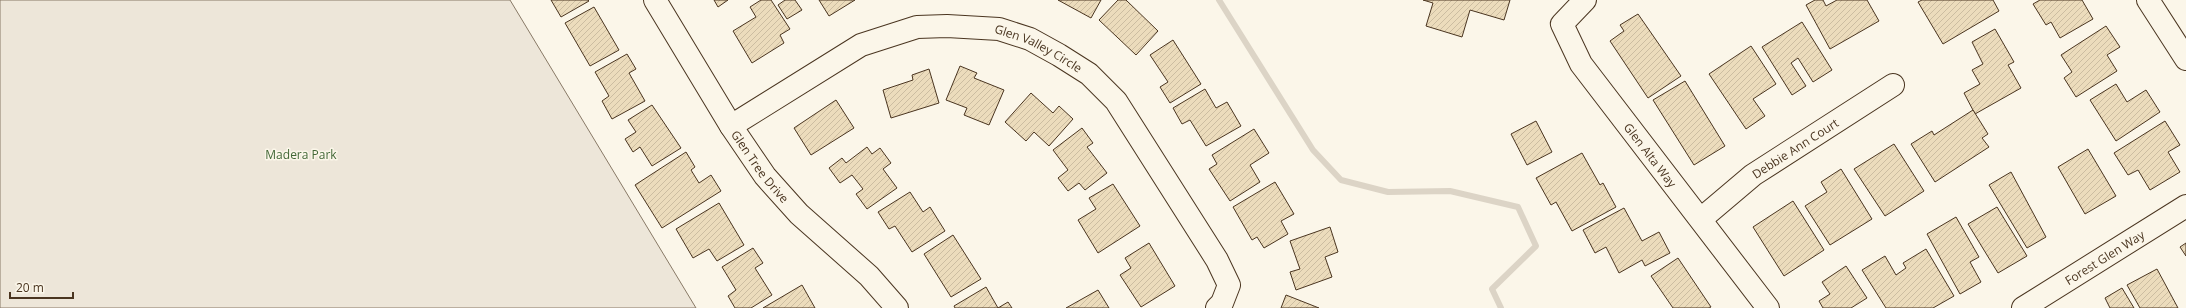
<svg xmlns="http://www.w3.org/2000/svg" width="2186" height="308" font-family="'Open Sans',sans-serif">
  <defs>
    <pattern id="building-hatch" width="6" height="6" patternUnits="userSpaceOnUse"><rect width="6" height="6" fill="#ecdcbc"/><path d="M-1 1l2-2M0 6l6-6M5 7l2-2" fill="none" stroke="#ccbda1"/></pattern>
  </defs>
  <rect width="100%" height="100%" fill="#fbf6e9"/>
  <path fill="#ede6d9" stroke="#887966" d="M0,0H510L696,308H0Z"/>
  <g fill="none" stroke-linecap="round" stroke-linejoin="round">
    <path stroke="#dcd4c6" stroke-width="6" d="M1219,0L1313,150L1341,180L1388,192L1450,191L1518,207L1536,246L1492,289L1501,308"/>
  </g>
  <g fill="url(#building-hatch)" stroke="#4a3520">
    <path d="M551,0H588L589,1L561,17Z"/>
    <path d="M714,0H728L718,7Z"/>
    <path d="M761,0H771L790,29L780,35L784,43L752,63L733,31L756,17L750,7Z"/>
    <path d="M785,0H795L802,10L787,19L778,5Z"/>
    <path d="M819,0H855L829,16Z"/>
    <path d="M1058,0H1101L1091,18Z"/>
    <path d="M1118,0H1126L1158,31L1136,55L1099,20Z"/>
    <path d="M1423,0H1510L1504,20L1470,10L1462,37L1426,26L1433,3Z"/>
    <path d="M1815,0H1823L1826,6L1837,0H1867L1879,21L1830,49L1806,5Z"/>
    <path d="M1922,0H1993L1999,11L1943,44L1918,2Z"/>
    <path d="M2040,0H2082L2093,19L2060,38L2051,22L2046,25L2033,4Z"/>
    <path d="M594,7L619,50L590,66L565,23Z"/>
    <path d="M1638,14L1681,76L1648,98L1610,41L1624,31L1620,25Z"/>
    <path d="M1802,22L1832,70L1813,82L1798,58L1791,63L1806,86L1792,95L1762,47Z"/>
    <path d="M2106,26L2120,47L2107,55L2117,71L2076,97L2064,78L2072,72L2061,55Z"/>
    <path d="M1995,29L2014,62L2008,65L2021,88L1975,114L1964,93L1980,84L1972,70L1983,64L1972,42Z"/>
    <path d="M1173,40L1201,84L1170,103L1160,87L1168,82L1150,55Z"/>
    <path d="M1751,46L1776,84L1753,99L1765,116L1746,129L1709,74Z"/>
    <path d="M627,54L636,69L629,73L645,101L612,119L602,101L609,96L595,72Z"/>
    <path d="M960,66L977,73L974,78L1004,90L989,125L964,115L967,108L946,100Z"/>
    <path d="M929,69L939,103L891,118L883,90L913,80L912,75Z"/>
    <path d="M1685,81L1725,146L1694,165L1653,100Z"/>
    <path d="M2116,84L2127,102L2146,90L2160,112L2116,141L2090,100Z"/>
    <path d="M1205,89L1216,108L1227,102L1241,126L1206,146L1190,120L1182,124L1173,108Z"/>
    <path d="M1031,93L1053,113L1059,106L1073,119L1049,146L1034,132L1026,141L1005,122Z"/>
    <path d="M836,100L854,128L811,155L794,128Z"/>
    <path d="M652,105L681,148L652,166L640,147L633,152L625,139L636,132L628,120Z"/>
    <path d="M1973,110L1988,134L1982,138L1989,147L1935,182L1911,144L1932,131L1934,135Z"/>
    <path d="M1536,121L1552,152L1527,165L1511,134Z"/>
    <path d="M2165,121L2180,145L2168,152L2180,172L2150,190L2138,170L2128,175L2114,153Z"/>
    <path d="M1082,128L1093,143L1087,147L1107,173L1085,190L1079,183L1068,191L1058,178L1068,170L1053,150Z"/>
    <path d="M1254,129L1269,153L1250,165L1260,182L1230,201L1209,169L1217,164L1212,155Z"/>
    <path d="M1894,144L1924,191L1885,216L1854,169Z"/>
    <path d="M867,147L872,154L880,148L891,163L883,169L897,188L867,209L856,194L863,189L852,175L840,183L829,168L842,158L846,163Z"/>
    <path d="M2088,149L2116,196L2085,214L2058,167Z"/>
    <path d="M686,152L695,167L691,170L699,183L711,175L721,191L662,228L635,185Z"/>
    <path d="M1582,153L1600,185L1603,183L1616,207L1572,231L1556,202L1551,205L1536,178Z"/>
    <path d="M1841,169L1872,219L1830,245L1805,206L1827,192L1821,182Z"/>
    <path d="M2011,172L2046,237L2027,248L1989,185Z"/>
    <path d="M1275,182L1294,214L1281,221L1288,234L1264,248L1257,237L1252,240L1233,207Z"/>
    <path d="M1113,184L1140,226L1098,253L1078,220L1096,209L1089,198Z"/>
    <path d="M910,192L923,212L930,207L945,231L912,252L895,226L889,229L878,212Z"/>
    <path d="M1793,201L1824,250L1784,276L1753,227Z"/>
    <path d="M719,203L744,245L717,261L709,249L693,258L676,229Z"/>
    <path d="M1997,207L2027,256L1998,273L1968,224Z"/>
    <path d="M1624,208L1642,241L1659,232L1670,253L1645,266L1642,260L1619,273L1606,247L1595,253L1583,230Z"/>
    <path d="M1956,217L1979,257L1970,262L1981,282L1960,294L1927,234Z"/>
    <path d="M1330,227L1338,252L1325,257L1332,277L1296,290L1290,272L1300,269L1290,241Z"/>
    <path d="M953,235L981,279L951,297L924,254Z"/>
    <path d="M1149,243L1175,286L1141,307L1120,275L1131,268L1125,258Z"/>
    <path d="M2186,243V256L2180,247Z"/>
    <path d="M753,248L763,263L755,268L772,295L751,308H735L728,296L736,290L722,267Z"/>
    <path d="M1926,249L1954,296L1933,308H1886L1862,270L1885,256L1896,275L1906,268L1903,263Z"/>
    <path d="M1678,258L1711,307L1709,308H1673L1651,276Z"/>
    <path d="M1846,266L1867,298L1851,308H1823L1819,301L1830,294L1822,282Z"/>
    <path d="M2157,269L2178,308H2140L2127,285Z"/>
    <path d="M802,285L815,308H763Z"/>
    <path d="M986,287L998,308L1008,302L1012,308H955L954,306Z"/>
    <path d="M2122,288L2134,308H2110L2105,298Z"/>
    <path d="M1098,290L1109,308H1066Z"/>
    <path d="M1286,295L1319,308H1281Z"/>
  </g>
  <g fill="none" stroke-linecap="round" stroke-linejoin="round">
    <defs>
      <g id="minor">
        <path id="s1" d="M655,0L731,126L765,176L799,214L869,276L897,308"/>
        <path id="s2" d="M1585,0L1562,24L1581,64L1768,308"/>
        <path d="M2148,0L2186,59"/>
        <path id="s3" d="M731,126L861,45L917,27L947,26L999,29L1030,39L1059,55L1089,74L1116,101L1217,260L1229,285L1222,303L1217,308"/>
        <path id="s4" d="M1701,219L1753,175L1893,85"/>
        <path id="s5" d="M2023,308L2186,206"/>
      </g>
    </defs>
    <use href="#minor" stroke="#4a3520" stroke-width="24"/>
    <use href="#minor" stroke="#fbf6e9" stroke-width="22"/>
  </g>
  <g text-anchor="middle" dominant-baseline="central" stroke-width="3" stroke-linejoin="round" paint-order="stroke">
    <g font-size="12" fill="#4a3520" stroke="#fbf6e9">
      <text stroke="none"><textPath href="#s3" startOffset="338">Glen Valley Circle</textPath></text>
      <text stroke="none"><textPath href="#s4" startOffset="118">Debbie Ann Court</textPath></text>
      <text stroke="none"><textPath href="#s2" startOffset="192">Glen Alta Way</textPath></text>
      <text stroke="none"><textPath href="#s1" startOffset="197">Glen Tree Drive</textPath></text>
      <text stroke="none"><textPath href="#s5" startOffset="96">Forest Glen Way</textPath></text>
    </g>
    <g font-size="12" fill="#436837" stroke="#fbf6e9">
      <text x="301" y="154">Madera Park</text>
    </g>
  </g>
  <path d="M10 292v6h63v-6" fill="none" stroke="#4a3520" stroke-width="2"/>
  <text x="16" y="292" font-size="12" fill="#4a3520" stroke="#fbf6e9" stroke-width="3" paint-order="stroke">20 m</text>
</svg>
